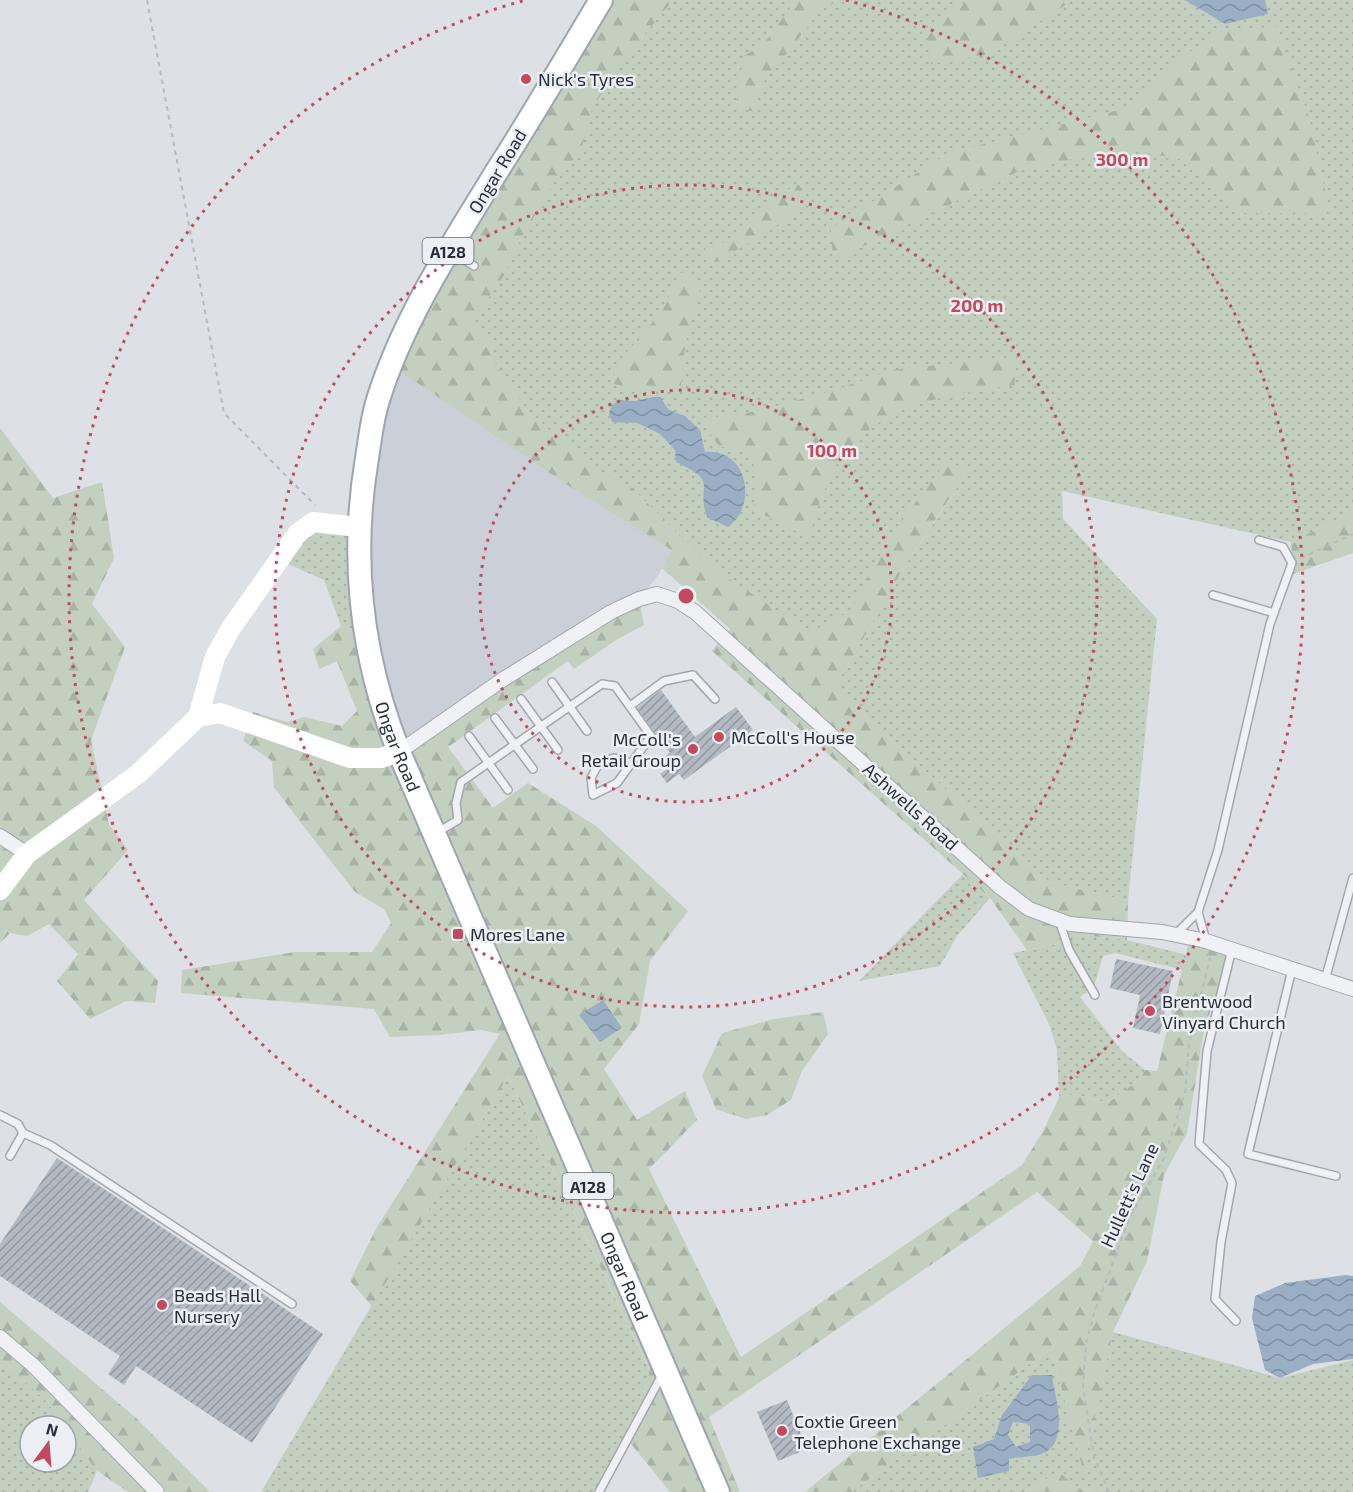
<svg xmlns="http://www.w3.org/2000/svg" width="1353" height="1492" font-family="'Exo 2',sans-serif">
  <defs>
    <pattern id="grass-dots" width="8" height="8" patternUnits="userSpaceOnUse" patternTransform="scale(1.5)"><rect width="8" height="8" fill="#c3cfbf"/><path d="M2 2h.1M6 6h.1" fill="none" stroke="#a8b2a5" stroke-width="1.8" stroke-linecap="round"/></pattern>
    <pattern id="forest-firs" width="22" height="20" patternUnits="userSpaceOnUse" patternTransform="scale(1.5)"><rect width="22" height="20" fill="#c3cfbf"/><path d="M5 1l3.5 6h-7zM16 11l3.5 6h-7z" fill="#a8b2a5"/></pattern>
    <pattern id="water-waves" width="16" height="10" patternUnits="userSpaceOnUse" patternTransform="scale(1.5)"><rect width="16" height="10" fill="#9aafc3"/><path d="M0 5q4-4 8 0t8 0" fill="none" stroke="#7e8fa0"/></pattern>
    <pattern id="building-hatch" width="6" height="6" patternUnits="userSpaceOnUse" patternTransform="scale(1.5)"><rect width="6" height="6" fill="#b4bac2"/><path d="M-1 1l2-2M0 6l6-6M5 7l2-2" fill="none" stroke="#92989f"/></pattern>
  </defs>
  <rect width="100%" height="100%" fill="#dde0e5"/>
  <path fill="#cbcfd7" d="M391,365L569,486L672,550L659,574L639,599L415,742L392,733L359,575Z"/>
  <g fill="url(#grass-dots)">
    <path d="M601,0H1353V512L1291,542L1062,491L1063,519L1157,619L1128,901L1049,882L834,689L908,561L966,475L823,679L672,550L569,486L391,365Z"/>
    <path d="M358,527L364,632L341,626L324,580L279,560L298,533Z"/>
    <path d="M963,874L990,898L957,936L940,966L859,981Z"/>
    <path d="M1065,933L1127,940L1187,955L1183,970L1115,953L1103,956L1094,987L1080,997L1122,1051L1145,1070L1140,1079L1108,1103L1074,1094L1059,1098L1057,1050L1049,1024L1013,953L1057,944Z"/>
    <path d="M508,1076L650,1371L628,1440L600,1492H261Z"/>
    <path d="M1113,1332L1280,1378L1353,1360V1492H1104L1077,1488L1058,1471L1029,1492H851L1051,1349L1083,1469Z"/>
    <path d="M0,1358L48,1403L64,1426H30V1462H66V1428L97,1471L88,1492H0Z"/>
  </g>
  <g fill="url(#forest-firs)">
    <path d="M601,0H673L617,68L592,109L579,158L554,182L521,239L503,277L471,323L489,337L497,368L530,413L594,468L631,487L717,571L810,632L850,611L891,535L946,462L969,469L908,561L834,689L1049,882L1128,901L1127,940L1065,933L1057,944L1027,950L990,898L712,651L730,629L662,568L672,550L569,486L391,365Z"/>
    <path d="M796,0H839L821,10L764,82L754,112L736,107L743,57L765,42Z"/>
    <path d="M971,0H1073L990,54L931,64L926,28L952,6Z"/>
    <path d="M1276,26L1310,120L1330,214L1241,213L1179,159L1122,148L1019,171L833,261L831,228L948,153L1131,107L1180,58L1220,32Z"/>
    <path d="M797,183L812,203L721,260L707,264L705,245L733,241L744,222Z"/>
    <path d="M680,272L701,286C690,321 681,355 681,392L633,390L612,383L619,361L662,311Z"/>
    <path d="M1013,357L1015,385C945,396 875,402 834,469C822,490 816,515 809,538L754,510L756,468L743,452L719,446L698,418L739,415L779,405L838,389L891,370Z"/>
    <path d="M0,428L53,498L102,482L114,558L92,604L125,647L91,740L109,824L128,850L84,900L158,981L155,1003L126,1001L90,1019L57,981L78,954L49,924L27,936L10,933L0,943Z"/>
    <path d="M1353,512V553L1293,574L1291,542Z"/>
    <path d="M639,599L644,625L616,640L574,669L568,661L448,747L493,808L528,783L596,826L688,911L650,961L639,1024L604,1069L637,1120L685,1091L697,1120L649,1169L741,1357L1022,1165L1042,1133L1059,1098L1074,1094L1108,1103L1140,1079L1145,1070L1157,1071L1190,938L1232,949L1204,1030L1187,1133L1164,1175L1147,1261L1113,1332L1083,1470L1051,1349L851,1492H805L1080,1266L1093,1241L1037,1192L709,1417L740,1492H670L628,1440L650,1370L508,1076L372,1306L350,1281L377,1227L500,1034L482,1030L438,1035L390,1037L374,1009L181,993L182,970L295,952H372L391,923L384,909L355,892L301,823L274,787L272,761L243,741L253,712L287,722L304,717L342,726L357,711L337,661L319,669L313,649L341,626L364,632L391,733L415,742Z"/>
    <path d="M823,1012L828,1034L802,1071L791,1100L767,1115L746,1119L716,1109L702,1076L722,1033L774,1019Z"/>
    <path d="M0,1302L136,1418L210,1492H128L96,1470L48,1403L0,1358Z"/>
    <path d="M1058,1471L1077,1488L1104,1492H1029Z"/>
  </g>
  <g fill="url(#water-waves)" fill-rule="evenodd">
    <path d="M1185,0H1265L1268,14L1225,24Z"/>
    <path d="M654,397H660L669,410L685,416L700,430L705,452C748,448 758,505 728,527L707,517C695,483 721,483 676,462L675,450L660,434L638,423L612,422L609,413L612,405L620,400L635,401Z"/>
    <path d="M603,1000L622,1028L600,1042L579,1015Z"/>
    <path d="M1346,1275L1353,1276V1359L1313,1364L1280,1378L1265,1370L1252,1318L1255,1296L1285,1283Z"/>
    <path d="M1032,1375H1052C1055,1398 1072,1447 1038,1455C1028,1457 1018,1457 1009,1459V1471L978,1478L973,1447L994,1439L1002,1415ZM1013,1422L1030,1424V1442L1016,1447L1008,1435Z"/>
  </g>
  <g fill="url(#building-hatch)">
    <path d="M661,690L695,737L736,707L753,730L684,780L679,774L667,783L660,774L671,766L664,757L670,753L637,708Z"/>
    <path d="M1116,959L1173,971L1160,1034L1133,1028L1140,995L1110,988Z"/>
    <path d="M57,1158L323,1334L252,1443L136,1366L124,1385L108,1374L120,1356L0,1276V1244Z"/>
    <path d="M787,1400L807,1449L778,1461L757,1412Z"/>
  </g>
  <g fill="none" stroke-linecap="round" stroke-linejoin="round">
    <defs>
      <g id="lane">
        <path d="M451,251L474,266"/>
        <path d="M1213,595L1274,613"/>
        <path d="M552,682L587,731"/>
        <path d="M521,699L558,750"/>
        <path d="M630,706L664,681L693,675L715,699"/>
        <path d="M495,718L533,769"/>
        <path d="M469,736L508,790"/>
        <path d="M438,832L458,820L456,803L461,782L602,684L615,686L651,736L617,783L593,795L591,778L599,763L614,758L631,763"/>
        <path d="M1059,920L1069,950L1095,995"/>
        <path d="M1176,934L1198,912"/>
        <path d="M1206,941L1198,912L1218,850L1270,624L1292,563L1283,547L1259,540"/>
        <path d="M1232,949L1207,1051L1199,1144L1226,1170L1232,1183L1221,1242L1215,1299L1236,1321"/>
        <path d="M1292,969L1248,1154L1336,1176"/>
        <path d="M1325,980L1353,878"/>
        <path d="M0,1115L18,1124L23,1133L10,1156"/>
        <path d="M23,1133L50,1145L292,1304"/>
        <path d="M599,1492L662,1375"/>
      </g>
      <g id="street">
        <path d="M399,752L502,680L611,612L639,599L657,594L678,601L695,612L1000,887L1029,909L1070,924L1162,932L1206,941L1353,989"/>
        <path d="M0,836L27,854"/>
        <path d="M0,1337L34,1366L157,1492"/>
      </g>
      <g id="primary">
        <path id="s1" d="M601,0C567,57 533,115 497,171C452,245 404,317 378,400C372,419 370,439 367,458C350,559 361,657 399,752L718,1492"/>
      </g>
    </defs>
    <use href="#lane" stroke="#a3a7af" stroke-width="10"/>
    <use href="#street" stroke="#a3a7af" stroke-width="16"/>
    <use href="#primary" stroke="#9da5b0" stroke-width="26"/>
    <g stroke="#b7bbc0" stroke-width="2" stroke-dasharray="4.5 4.5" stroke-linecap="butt">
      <path d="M147,0L224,413L315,505"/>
      <path d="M1301,558L1353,534"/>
      <path d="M1109,1492L1094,1457L1083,1386L1086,1344L1094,1313L1129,1219L1164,1158L1185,1093L1189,1043L1210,957"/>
    </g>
    <use href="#lane" stroke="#eff1f4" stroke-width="7"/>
    <use href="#street" stroke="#eff1f4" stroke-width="14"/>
    <g stroke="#fff" stroke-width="20">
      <path d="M198,717L220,713L350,758H381L399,752"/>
      <path d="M0,890L27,854L138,774L198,717L215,657L231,628L298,533L313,522L358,527"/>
    </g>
    <use href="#primary" stroke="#fff" stroke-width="22"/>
  </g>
  <g fill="none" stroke="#c34a5e" stroke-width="3" stroke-dasharray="3 6">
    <circle cx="686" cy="596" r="206"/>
    <circle cx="686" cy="596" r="411"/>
    <path d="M846 0A617 617 0 1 1 526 0"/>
  </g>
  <g fill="#c34a5e" stroke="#eceff3" stroke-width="2">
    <circle cx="526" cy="79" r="6"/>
    <circle cx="719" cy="737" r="6"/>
    <circle cx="693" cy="749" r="6"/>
    <rect x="452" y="928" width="12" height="12" rx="3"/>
    <circle cx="1150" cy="1011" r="6"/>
    <circle cx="162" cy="1305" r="6"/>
    <circle cx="782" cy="1431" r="6"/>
  </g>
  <g text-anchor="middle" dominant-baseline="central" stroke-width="5" stroke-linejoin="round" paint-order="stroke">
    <g fill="#eceff3" stroke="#636972" stroke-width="1.5">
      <rect x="422.5" y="238" width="51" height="26" rx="4.5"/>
      <rect x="562.5" y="1173" width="51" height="26" rx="4.5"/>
    </g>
    <g font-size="16" font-weight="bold" fill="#282f3b">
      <text x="448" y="251">A128</text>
      <text x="588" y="1186">A128</text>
    </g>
    <g font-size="18" fill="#282f3b" stroke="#eceff3" text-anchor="start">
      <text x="538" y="79">Nick's Tyres</text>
      <text x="731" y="737">McColl's House</text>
      <text x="681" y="739" text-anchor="end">McColl's<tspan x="681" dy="21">Retail Group</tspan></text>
      <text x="470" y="934">Mores Lane</text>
      <text x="1162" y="1001">Brentwood<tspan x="1162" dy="21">Vinyard Church</tspan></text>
      <text x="174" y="1295">Beads Hall<tspan x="174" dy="21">Nursery</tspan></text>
      <text x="794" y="1421">Coxtie Green<tspan x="794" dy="21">Telephone Exchange</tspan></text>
    </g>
    <g font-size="18" fill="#282f3b" stroke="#eceff3">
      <text transform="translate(497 171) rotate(-59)">Ongar Road</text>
      <text stroke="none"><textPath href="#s1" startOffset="812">Ongar Road</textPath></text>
      <text transform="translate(911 806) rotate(42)">Ashwells Road</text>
      <text transform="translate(1129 1195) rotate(-65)">Hullett's Lane</text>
      <text stroke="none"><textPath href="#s1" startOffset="1388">Ongar Road</textPath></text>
    </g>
  </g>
  <circle cx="686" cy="596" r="9" fill="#c34a5e" stroke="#eceff3" stroke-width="3"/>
  <g font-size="18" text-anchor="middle" font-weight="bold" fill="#c34a5e" stroke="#eceff3" stroke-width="5" stroke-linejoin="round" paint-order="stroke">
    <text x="1122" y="166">300 m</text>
    <text x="977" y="312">200 m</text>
    <text x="832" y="457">100 m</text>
  </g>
  <g transform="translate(48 1444) rotate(16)"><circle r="28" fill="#eceff3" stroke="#9ea2a9" stroke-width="1.5"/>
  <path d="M0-4.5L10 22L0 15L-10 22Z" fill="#c34a5e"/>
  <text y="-9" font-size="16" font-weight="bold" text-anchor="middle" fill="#282f3b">N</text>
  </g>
</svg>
